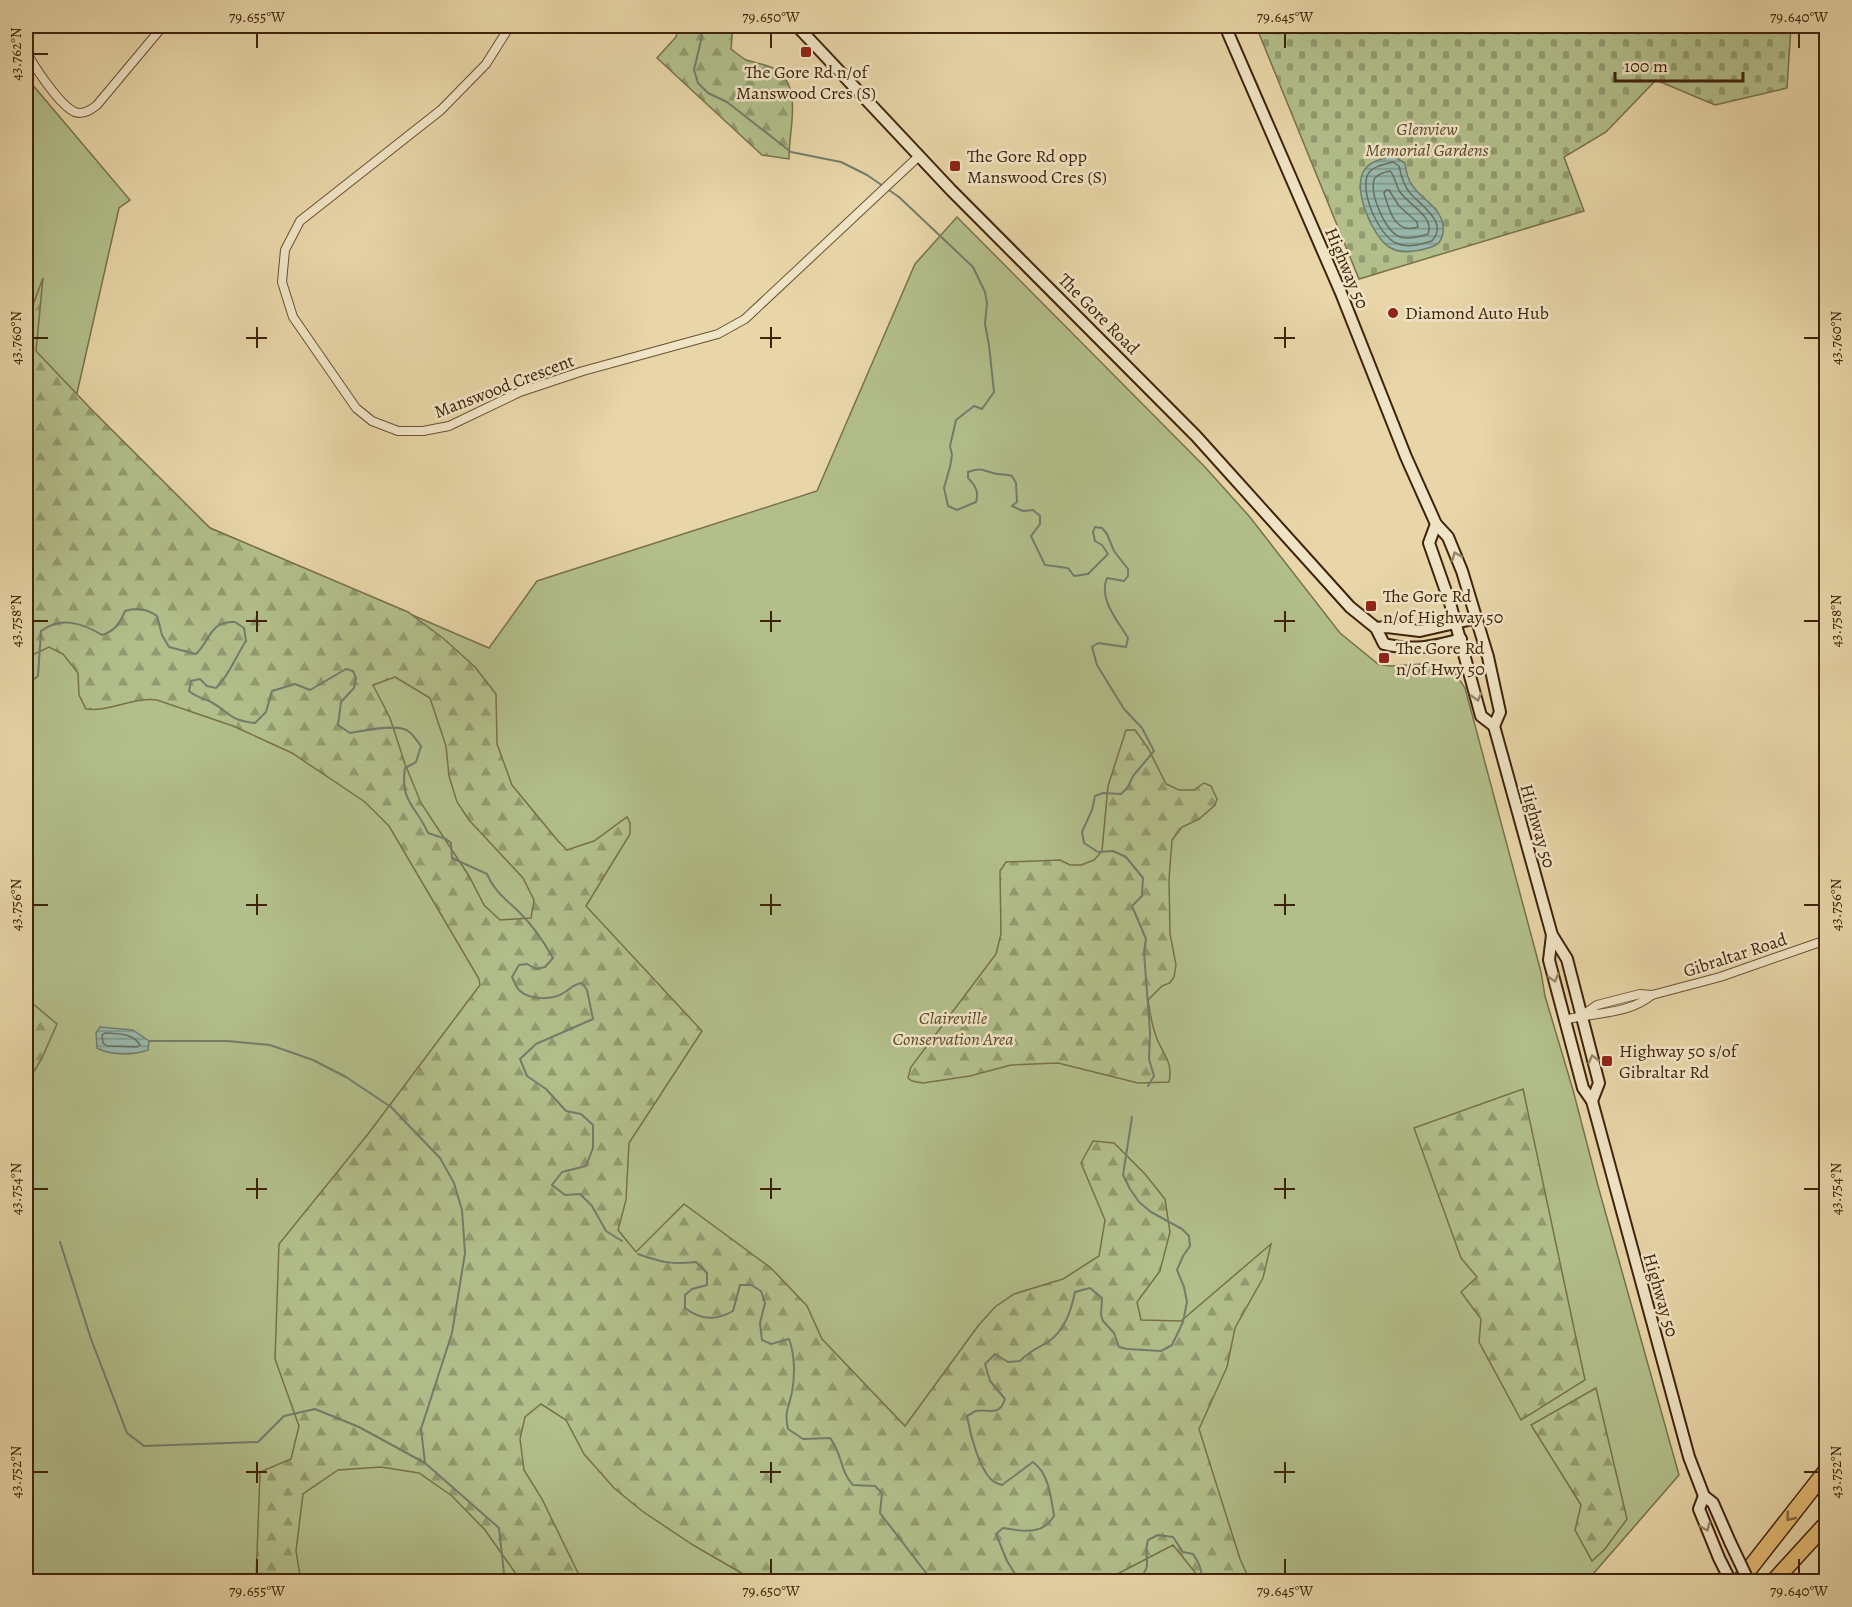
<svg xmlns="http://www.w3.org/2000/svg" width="1852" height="1607" font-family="Alegreya,serif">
  <defs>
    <pattern id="forest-firs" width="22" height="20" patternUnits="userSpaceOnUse" patternTransform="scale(1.5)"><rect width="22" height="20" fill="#b2bf8b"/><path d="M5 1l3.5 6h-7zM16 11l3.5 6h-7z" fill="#929b70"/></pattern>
    <pattern id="cemetery-stones" width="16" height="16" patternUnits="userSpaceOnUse" patternTransform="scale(1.5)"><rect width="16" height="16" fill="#b2bf8b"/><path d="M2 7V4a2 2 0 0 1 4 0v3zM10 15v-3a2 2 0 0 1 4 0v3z" fill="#929b70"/></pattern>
    <pattern id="water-rules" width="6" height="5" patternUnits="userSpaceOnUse" patternTransform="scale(1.5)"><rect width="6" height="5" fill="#98b8ad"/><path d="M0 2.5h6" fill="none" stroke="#7d958b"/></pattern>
  </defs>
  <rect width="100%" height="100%" fill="#e8d6a8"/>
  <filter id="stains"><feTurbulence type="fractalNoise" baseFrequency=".00333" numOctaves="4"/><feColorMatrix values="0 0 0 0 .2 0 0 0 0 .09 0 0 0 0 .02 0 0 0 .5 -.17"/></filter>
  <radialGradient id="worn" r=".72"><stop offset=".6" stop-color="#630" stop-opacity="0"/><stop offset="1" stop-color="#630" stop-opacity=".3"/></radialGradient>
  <path fill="#b2bf8b" stroke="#78714a" stroke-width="1.5" d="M26,77L130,200L119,208L75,402L125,460L210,528L489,648L537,581L817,491L915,264L957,217L1204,466L1249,516L1340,633L1378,664L1390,666L1439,663L1453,670L1465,688L1541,972L1545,996L1573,1090L1598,1186L1679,1475L1587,1581H26Z"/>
  <g fill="url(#forest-firs)" stroke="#78714a" stroke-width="1.5" fill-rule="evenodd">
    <path d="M679,26H733L731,49C736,53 741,57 746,60C755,63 765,64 773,68C805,85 788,131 789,159L762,155L657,58L676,37Z"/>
    <path d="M43,278L36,351L91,409L210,528L408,612L444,639L475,667L496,694L497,744L512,785L558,841L567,850L594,841L627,817L630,823V834L586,906L702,1031L629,1143L626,1200L618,1230L636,1252L684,1204L771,1268L807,1306L822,1339L905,1426L978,1326L995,1307L1014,1294L1063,1279L1099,1256L1105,1220L1081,1163L1093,1141L1114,1143L1145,1174L1165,1199L1170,1232L1160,1271L1137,1302L1141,1320L1181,1321L1271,1244L1263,1278L1235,1328L1227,1367L1199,1429L1240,1559L1250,1581H1202L1173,1545L1104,1581H755L693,1545L642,1511L614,1488L584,1454L566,1420L541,1404L525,1417L520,1439L524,1470L542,1499L579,1575V1581H521L485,1530L452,1496L419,1473L381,1467L338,1470L303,1494L296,1551L301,1581H256L260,1472L291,1459L299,1426L275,1359L279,1244L368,1134L480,985L479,979L389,826L365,802L292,753L233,726L157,700C133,697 110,712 86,709L79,695L78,673L63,654L49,647L26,658V324ZM395,677L430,698L446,746L449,776L457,802L469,820L523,878L534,900L531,918L500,920L484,905L469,876L421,803L405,764L390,718L373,685Z"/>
    <path d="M1126,730H1135L1148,748L1166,784L1179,790H1194L1204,783L1211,786L1217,799L1215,805L1199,819L1182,827L1172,840L1169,880L1170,934L1176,965L1174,977L1170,983L1162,986L1148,1000C1150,1011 1151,1022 1155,1033C1160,1052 1174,1060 1169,1082L1138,1083L1058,1063L1011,1065L970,1076L923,1083L912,1081L908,1078L911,1067L996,954L1001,934L1000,871L1006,862L1060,860L1070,865H1081L1094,860L1102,851L1108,786Z"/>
    <path d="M26,998L57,1024L42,1058L26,1085Z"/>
    <path d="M1523,1089L1585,1380L1521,1420L1479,1342L1481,1319L1461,1292L1477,1277L1461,1258L1414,1128Z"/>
    <path d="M1596,1388L1627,1519L1605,1549L1592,1561L1575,1530L1581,1505L1531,1425Z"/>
  </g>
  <path fill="url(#cemetery-stones)" stroke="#78714a" stroke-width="1.5" d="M1256,26H1791L1787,88L1715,105L1656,80L1606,132L1564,157L1584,211L1359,279Z"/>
  <g fill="url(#water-rules)" stroke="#747c6b" stroke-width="1.5">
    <path d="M1393,156L1405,163C1406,171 1407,178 1412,185C1422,201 1446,209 1443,233C1441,244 1435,247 1424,249C1412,252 1400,254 1389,247C1372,236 1351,187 1365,169C1371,161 1383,158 1393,156Z"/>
    <path d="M100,1027L133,1030L149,1041L148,1050C134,1055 111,1056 97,1048L96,1033Z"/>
  </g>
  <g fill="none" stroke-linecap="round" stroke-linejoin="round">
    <g stroke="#6c6e5b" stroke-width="1.5">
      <path d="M1393,162L1399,166C1401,176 1404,186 1410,193C1421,206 1449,222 1432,241C1420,244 1408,249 1396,243C1379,236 1359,191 1368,174C1373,166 1385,164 1393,162Z"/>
      <path d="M1390,171C1395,176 1396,186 1400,192C1409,205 1435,217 1428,234C1419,237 1409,240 1400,237C1385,231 1370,195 1374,180C1376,174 1385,172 1390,171Z"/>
      <path d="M1386,190H1389L1399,206L1417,222L1418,227C1395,235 1389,210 1384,193Z"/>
      <path d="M105,1033C118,1034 133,1033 140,1045L137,1047L107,1046L103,1043L102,1035Z"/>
    </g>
    <g stroke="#747c6b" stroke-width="2">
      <path d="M701,26L702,36L694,70L698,83L708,93L727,102L791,152L841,162L867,175L899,197L973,267L985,292L987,303L985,324L989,345L994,392L982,409L974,406L956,420L950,446L952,455L950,467L944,488L948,506L957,510L976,502C979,492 976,486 968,478V472C982,466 985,472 997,474C1003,475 1007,474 1012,476L1016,483L1017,502L1012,506L1023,511L1033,510L1040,516V524L1031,536L1045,565L1068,568L1074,576L1088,574L1108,554L1102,545L1095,541L1093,532L1095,527L1102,528L1107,534L1114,551L1128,569V576L1124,581L1107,578C1098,599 1118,621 1128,638L1126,647L1098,643L1092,647L1097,665L1124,709L1142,728L1154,751L1133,776L1128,787L1121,794L1103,793L1095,796L1092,810L1082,832L1084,843L1098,852L1113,851L1126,857L1143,878L1142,896L1132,906L1146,939L1144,952L1150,1032L1149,1059L1154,1076L1148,1086"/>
      <path d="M26,683H29L38,676L41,631C61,616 82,623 102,635C115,631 120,623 125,611C137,607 147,609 157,616L162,635L169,647L196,654C211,640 209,621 235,622L244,628L246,641C236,656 228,677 216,688L207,686L200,679L191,681L189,691C196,697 203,698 211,702C231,713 228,720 255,723L266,712L272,691L295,684L310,690L346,669L353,671L356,678L354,688L341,702L338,725L350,733C362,731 398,723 408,731C413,734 417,741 421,746L416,762L405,768C400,803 416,805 428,833L446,839L451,843L452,858L487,874C495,893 506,899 520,913C533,926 544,942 553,958L545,967L536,969L527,964L519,965L512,977C514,981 516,987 519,990C530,1001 554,1000 565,992C572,988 573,984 582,983L587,990L593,1019L536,1044L520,1059L527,1076L546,1089L566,1111L581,1114L593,1125V1148L586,1166L562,1172L552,1185L565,1195L580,1194L592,1206L606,1231L622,1241"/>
      <path d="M149,1041H227L270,1045L313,1060L346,1077L391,1107L440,1158L454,1183L462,1210L465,1253L452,1333L421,1429L425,1463"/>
      <path d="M60,1242L91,1339L127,1433L144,1446L258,1442L284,1416L315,1409L359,1427L425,1463L499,1528L505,1582"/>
      <path d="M638,1254C660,1262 673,1265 696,1262L707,1273V1285L692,1289L685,1295V1308C700,1320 716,1321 733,1311L740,1285H751L761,1291L765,1303L760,1323L762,1340L771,1344L789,1339C795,1354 795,1377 792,1392C789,1408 784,1411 788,1429L803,1439L830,1438C842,1452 840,1472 853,1485L875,1486L882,1493L880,1513L933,1582"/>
      <path d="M1020,1582L1007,1561L996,1534L1003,1528C1023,1531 1042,1536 1054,1516C1051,1497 1049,1474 1033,1462L1002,1485C999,1484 995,1483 993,1481C979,1470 970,1433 967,1416C970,1415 972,1412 976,1411C987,1408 999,1418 1005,1399L990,1381L985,1364L995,1354L1008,1362L1020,1361C1031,1350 1036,1349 1048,1342C1065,1330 1071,1311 1075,1292L1090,1288L1102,1298L1101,1315L1103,1321L1114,1333L1119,1347L1127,1349L1161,1351L1172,1345L1183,1322L1187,1302L1184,1287L1177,1270L1183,1256L1190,1246L1189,1236L1182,1229L1151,1212L1139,1202L1130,1189L1123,1175L1132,1117"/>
      <path d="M1135,1582C1156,1565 1142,1561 1148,1540L1158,1535L1173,1537L1183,1552L1193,1554C1199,1563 1203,1571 1202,1582"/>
    </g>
    <defs>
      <g id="minor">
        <path d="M510,26L486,64L441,110L300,221L285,250L282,282L293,317L356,408L372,421L398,431H423L449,426L520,392L583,371L718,334L745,319L919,156"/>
        <path d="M26,51C33,65 60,106 75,112C83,115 91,110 97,105L163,26"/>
        <path d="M1581,1016L1597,1005L1640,994L1652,995L1720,977L1826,940"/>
        <path d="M1565,1020C1594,1012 1628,1015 1652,995"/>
      </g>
      <g id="secondary">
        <path d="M797,26L951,190L1196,436L1350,607L1376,628L1384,644C1411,651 1434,647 1461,639"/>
        <path d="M1225,26L1341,293L1406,457L1436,524L1448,537L1462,571L1488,657L1500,712L1494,726"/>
        <path d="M1436,524L1429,543L1450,603L1481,716L1494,726L1552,935L1567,959L1599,1083L1592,1101"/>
        <path d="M1376,628L1387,627L1420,631L1477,618"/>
        <path d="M1552,935L1549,960L1583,1088L1592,1101L1689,1457L1704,1496L1713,1503L1730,1542"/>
        <path d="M1704,1496L1699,1509L1719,1558L1731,1582"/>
      </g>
      <g id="motorway">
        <path d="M1739,1582L1826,1471"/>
        <path d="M1773,1582L1826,1524"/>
        <path d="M1824,1582L1826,1579"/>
      </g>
    </defs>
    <use href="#minor" stroke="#695031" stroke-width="10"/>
    <use href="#secondary" stroke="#3f2309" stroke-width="14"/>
    <use href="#motorway" stroke="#3f2309" stroke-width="18"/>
    <use href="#minor" stroke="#f0e4c6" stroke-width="8"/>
    <use href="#secondary" stroke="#f0e4c6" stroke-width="10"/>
    <use href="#motorway" stroke="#e4bb74" stroke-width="15"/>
    <defs>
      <path id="secondary-bridge" d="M1730,1542L1749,1582"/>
    </defs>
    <use href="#secondary-bridge" stroke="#3f2309" stroke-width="14" stroke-linecap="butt"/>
    <use href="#secondary-bridge" stroke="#f0e4c6" stroke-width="10"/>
  </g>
  <defs><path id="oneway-chevron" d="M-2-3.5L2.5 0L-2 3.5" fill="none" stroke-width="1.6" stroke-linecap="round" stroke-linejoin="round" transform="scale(1.5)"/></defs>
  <g stroke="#988468">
    <use href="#oneway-chevron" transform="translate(1456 556) rotate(-112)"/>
    <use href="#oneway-chevron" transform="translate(1477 697) rotate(75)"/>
    <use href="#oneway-chevron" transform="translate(1554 978) rotate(75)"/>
    <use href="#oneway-chevron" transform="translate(1593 1059) rotate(-105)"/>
    <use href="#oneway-chevron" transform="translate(1706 1527) rotate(67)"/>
  </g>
  <use stroke="#896739" href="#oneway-chevron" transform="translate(1790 1517) rotate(129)"/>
  <path fill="none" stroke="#3f2309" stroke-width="2" d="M257,33V48M771,33V48M1285,33V48M1799,33V48M33,54H48M257,327V348M771,327V348M1285,327V348M33,338H48M246,338H267M760,338H781M1274,338H1295M1804,338H1819M257,611V632M771,611V632M1285,611V632M33,621H48M246,621H267M760,621H781M1274,621H1295M1804,621H1819M257,894V915M771,894V915M1285,894V915M33,905H48M246,905H267M760,905H781M1274,905H1295M1804,905H1819M257,1178V1199M771,1178V1199M1285,1178V1199M33,1189H48M246,1189H267M760,1189H781M1274,1189H1295M1804,1189H1819M257,1462V1483M771,1462V1483M1285,1462V1483M33,1472H48M246,1472H267M760,1472H781M1274,1472H1295M1804,1472H1819M257,1559V1574M771,1559V1574M1285,1559V1574M1799,1559V1574"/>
  <g fill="#8f2418" stroke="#f0e4c6" stroke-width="2">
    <rect x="800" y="46" width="12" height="12" rx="3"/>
    <rect x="949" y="160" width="12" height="12" rx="3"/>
    <circle cx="1393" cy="313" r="6"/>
    <rect x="1365" y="600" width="12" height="12" rx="3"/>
    <rect x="1378" y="652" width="12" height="12" rx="3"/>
    <rect x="1601" y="1055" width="12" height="12" rx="3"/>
  </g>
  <g text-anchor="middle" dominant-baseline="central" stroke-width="5" stroke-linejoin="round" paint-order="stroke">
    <g font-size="18" fill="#3f2309" stroke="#f0e4c6" text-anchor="start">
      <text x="806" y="72" text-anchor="middle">The Gore Rd n/of<tspan x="806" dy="21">Manswood Cres (S)</tspan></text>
      <text x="967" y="156">The Gore Rd opp<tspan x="967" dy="21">Manswood Cres (S)</tspan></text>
      <text x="1405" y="313">Diamond Auto Hub</text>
      <text x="1383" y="596">The Gore Rd<tspan x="1383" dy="21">n/of Highway 50</tspan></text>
      <text x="1396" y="648">The Gore Rd<tspan x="1396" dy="21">n/of Hwy 50</tspan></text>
      <text x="1619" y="1051">Highway 50 s/of<tspan x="1619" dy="21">Gibraltar Rd</tspan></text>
    </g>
    <g font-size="18" font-style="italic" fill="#5c4a2a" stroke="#f0e4c6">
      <text x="1427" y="129">Glenview<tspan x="1427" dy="21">Memorial Gardens</tspan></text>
      <text x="953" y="1018">Claireville<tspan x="953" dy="21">Conservation Area</tspan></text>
    </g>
    <g font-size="18" fill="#3f2309" stroke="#f0e4c6">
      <text transform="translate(1347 268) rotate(67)">Highway 50</text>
      <text transform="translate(1099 314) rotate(45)">The Gore Road</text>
      <text transform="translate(504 386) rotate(-21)">Manswood Crescent</text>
      <text transform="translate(1538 826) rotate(74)">Highway 50</text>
      <text transform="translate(1735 955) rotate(-18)">Gibraltar Road</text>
      <text transform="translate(1661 1295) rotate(74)">Highway 50</text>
    </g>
  </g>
  <rect width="1852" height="1607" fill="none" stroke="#e8d6a8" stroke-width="66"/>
  <path d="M1615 72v9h128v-9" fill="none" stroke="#3f2309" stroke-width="3"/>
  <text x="1624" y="72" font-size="18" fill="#3f2309" stroke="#f0e4c6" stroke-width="4.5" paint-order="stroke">100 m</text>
  <rect x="33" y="33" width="1786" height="1541" fill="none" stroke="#3f2309" stroke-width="2"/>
  <g font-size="15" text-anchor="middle" fill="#3f2309">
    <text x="257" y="22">79.655°W</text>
    <text x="771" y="22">79.650°W</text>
    <text x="1285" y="22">79.645°W</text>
    <text x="1799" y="22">79.640°W</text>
    <text transform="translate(16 54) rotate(-90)" y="5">43.762°N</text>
    <text transform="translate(16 338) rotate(-90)" y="5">43.760°N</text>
    <text transform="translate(1836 338) rotate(-90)" y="5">43.760°N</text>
    <text transform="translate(16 621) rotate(-90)" y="5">43.758°N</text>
    <text transform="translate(1836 621) rotate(-90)" y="5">43.758°N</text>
    <text transform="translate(16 905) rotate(-90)" y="5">43.756°N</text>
    <text transform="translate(1836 905) rotate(-90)" y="5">43.756°N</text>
    <text transform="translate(16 1189) rotate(-90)" y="5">43.754°N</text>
    <text transform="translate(1836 1189) rotate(-90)" y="5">43.754°N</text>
    <text transform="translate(16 1472) rotate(-90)" y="5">43.752°N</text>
    <text transform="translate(1836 1472) rotate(-90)" y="5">43.752°N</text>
    <text x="257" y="1596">79.655°W</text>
    <text x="771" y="1596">79.650°W</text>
    <text x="1285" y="1596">79.645°W</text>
    <text x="1799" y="1596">79.640°W</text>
  </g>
  <rect width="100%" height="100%" filter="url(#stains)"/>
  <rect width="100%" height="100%" fill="url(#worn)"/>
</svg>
